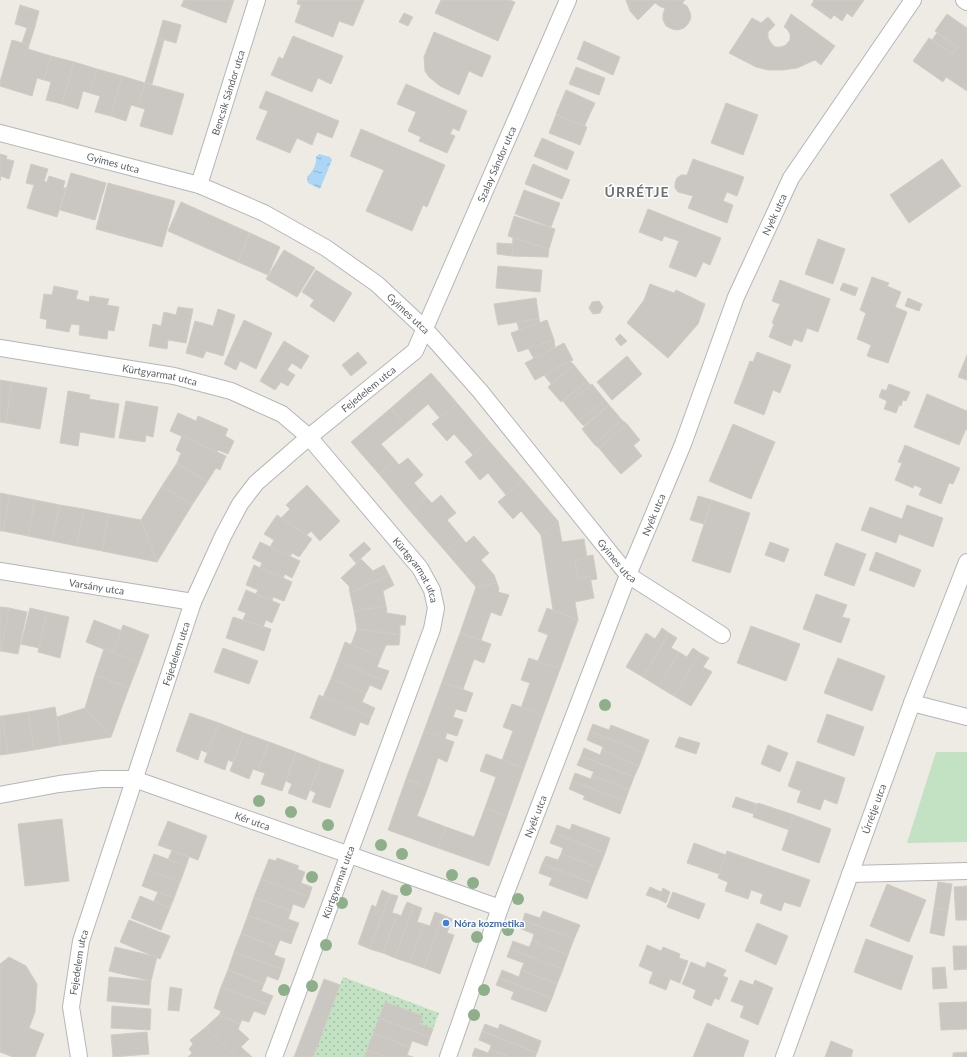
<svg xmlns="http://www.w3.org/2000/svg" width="967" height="1057" font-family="Lato,sans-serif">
  <defs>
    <pattern id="grass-dots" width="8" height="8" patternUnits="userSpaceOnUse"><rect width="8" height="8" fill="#c3e1c3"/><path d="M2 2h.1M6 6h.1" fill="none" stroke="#a2baa2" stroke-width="1.8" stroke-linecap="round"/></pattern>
    <pattern id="water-ripples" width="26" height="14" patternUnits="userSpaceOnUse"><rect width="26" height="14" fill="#abd6f5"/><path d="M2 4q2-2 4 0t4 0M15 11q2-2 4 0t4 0" fill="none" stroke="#8eb1ca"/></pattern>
  </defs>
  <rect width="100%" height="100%" fill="#edebe4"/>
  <path fill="url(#grass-dots)" d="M343,977L439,1013L433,1029L420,1024L385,1002L365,1057H313Z"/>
  <path fill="#c3e1c3" d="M936,752H967V842L907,843Z"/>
  <path fill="url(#water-ripples)" d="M319,154L330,157L332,160L320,189L308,183L307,177C312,172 317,165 316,157Z"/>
  <g fill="#cac7c2" stroke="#d1ccc3">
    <path d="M184,0H234L226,23L181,6Z"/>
    <path d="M298,0H364L353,26L339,21L333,37L295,22L301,5L297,4Z"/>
    <path d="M441,0H509L515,2L498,41L435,13Z"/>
    <path d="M626,0H685L682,3L687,6L690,12L691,18L688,24L684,28L678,30L672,29L666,26L663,20V14L665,8L661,7L655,3L638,20L630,11Z"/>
    <path d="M813,0H864L852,17L847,13L842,21L834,15L831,19L811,5L814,1Z"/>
    <path d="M20,5L39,11L34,30L15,24Z"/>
    <path d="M404,13L413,17L408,26L399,22Z"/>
    <path d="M791,14L835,46L821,65L815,60L797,68L783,70H768L756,67L729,53L752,18L761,23L768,17L775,25L768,32V38L771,43L775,47H781L786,45L790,40V34L787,29L784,27Z"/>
    <path d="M947,14L967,28V91L946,77L943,82L913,61L929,38L952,54L958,47L935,31Z"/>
    <path d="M163,20L181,25L176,43L158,38Z"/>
    <path d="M27,28L34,30L29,45L22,43Z"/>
    <path d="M434,32L491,56L482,77L469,71L459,95L440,86L429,77L425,71L424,57Z"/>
    <path d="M937,33L958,47L952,54L932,40Z"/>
    <path d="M293,36L343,56L331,84L318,78L312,92L271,75L279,57L283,59Z"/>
    <path d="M158,38L164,40L152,84L145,83Z"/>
    <path d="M12,40L29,45L28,49L51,56L44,80L37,78L32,96L0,86V82Z"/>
    <path d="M584,41L620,57L613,75L577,59Z"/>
    <path d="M51,56L74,62L62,104L46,100L51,82L44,80Z"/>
    <path d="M74,62L97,69L90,93L83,91L78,109L62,104Z"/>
    <path d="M576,67L605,78L599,95L569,84Z"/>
    <path d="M97,69L122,76L111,116L95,112L100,96L90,93Z"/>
    <path d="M122,76L145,83L138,107L131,105L126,121L111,116Z"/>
    <path d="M145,83L184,94L172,135L140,126L145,109L138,107Z"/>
    <path d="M406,84L467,111L459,131L453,128L450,134L455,136L447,153L419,141L421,137L408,131L416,112L397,104Z"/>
    <path d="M566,90L595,103L584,127L556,114Z"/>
    <path d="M266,91L339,121L332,138L317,132L312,145L297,138L290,153L256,139L268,111L259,108Z"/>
    <path d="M726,103L758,115L743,155L711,143Z"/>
    <path d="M556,115L587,127L580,145L549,133Z"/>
    <path d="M361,129L445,165L427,207L423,205L412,231L366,211L384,170L350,156Z"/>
    <path d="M542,138L574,152L567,170L534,156Z"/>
    <path d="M0,154L7,156L6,159L14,161L9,179L1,176L0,181Z"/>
    <path d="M693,159L744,177L737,196L727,192L723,201L733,205L727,223L688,208L693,196L678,192L675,188V183L677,178L681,175H687Z"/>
    <path d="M942,159L961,186L909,223L890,195Z"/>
    <path d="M31,164L48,169L44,181L47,182L49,176L65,181L63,188H66L57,217L27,208L34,185L26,183Z"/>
    <path d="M533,164L570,180L562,199L525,184Z"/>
    <path d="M71,173L106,183L95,220L60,210Z"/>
    <path d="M108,183L175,201L162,247L96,229Z"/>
    <path d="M524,190L560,203L551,227L515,214Z"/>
    <path d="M181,202L250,233L238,262L168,231Z"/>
    <path d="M648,209L721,238L710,265L703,262L696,277L669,267L679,241L664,236L662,241L639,232Z"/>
    <path d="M514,216L555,229L549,249L508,236Z"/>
    <path d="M250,233L280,247L268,275L238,262Z"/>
    <path d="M513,238L549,249L548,257L512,256Z"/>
    <path d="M818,239L845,249L833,284L805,274Z"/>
    <path d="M497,243L513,244L512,256L497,254Z"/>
    <path d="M284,250L315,268L297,297L266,279Z"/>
    <path d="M498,266L542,270L540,292L496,288Z"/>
    <path d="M316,270L352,293L334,322L310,306L314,300L302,292Z"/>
    <path d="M872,277L889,283L887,286L901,292L895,307L907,312L888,363L867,356L871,345L857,339L866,313L860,310Z"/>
    <path d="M780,280L830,299L818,332L807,328L802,342L794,339L791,346L769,337L774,324L772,323L780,304L772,301Z"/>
    <path d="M843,283L858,288L855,296L840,290Z"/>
    <path d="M650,284L674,293L676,290L705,304L698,324L668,358L627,323L644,300Z"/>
    <path d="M54,286L78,291L76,299L89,302L90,296L109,299L107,305L119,307L114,331L108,330L107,339L79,335L80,325L71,324L69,332L46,328L47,320L40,318L44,294L52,295Z"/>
    <path d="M536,298L539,319L498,325L494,304Z"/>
    <path d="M908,298L922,304L919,311L905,306Z"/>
    <path d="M599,301L603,307L600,313L593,314L589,308L592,302Z"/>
    <path d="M178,307L193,309L186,343L168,340L167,349L149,346L153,324L161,326L164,312L176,315Z"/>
    <path d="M218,309L235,315L223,356L206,351L203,358L186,353L195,321L213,326Z"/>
    <path d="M539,319L540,323L519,330L517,322Z"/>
    <path d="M244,320L272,333L256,369L240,361L236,370L224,364Z"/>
    <path d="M547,320L554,340L518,352L511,333Z"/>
    <path d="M620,334L627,341L621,346L615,339Z"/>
    <path d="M554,340L555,347L534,359L528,348Z"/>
    <path d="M284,341L309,356L301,369L292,363L287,370L295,375L288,386L281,382L275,390L260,381Z"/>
    <path d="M564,343L573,360L535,380L525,363Z"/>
    <path d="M358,352L367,363L351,376L342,365Z"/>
    <path d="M757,352L791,365L780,393L773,390L764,415L734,403L750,361L753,362Z"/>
    <path d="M967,355V380L958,377Z"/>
    <path d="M627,356L642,374L612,400L597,382Z"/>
    <path d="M570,361L574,365L551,384L544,375Z"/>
    <path d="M574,365L587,381L561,402L548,387Z"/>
    <path d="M431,373L457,403L440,418L428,404L405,424L391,408Z"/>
    <path d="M0,380L12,382L6,423L0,422Z"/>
    <path d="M587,381L591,386L566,405L563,401Z"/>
    <path d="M12,382L47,388L40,429L6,423Z"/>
    <path d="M592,384L605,400L579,421L566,405Z"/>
    <path d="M889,384L910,392L906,401L903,400L901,406L899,405L896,413L884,409L887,401L879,397L882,389L886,391Z"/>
    <path d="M68,391L90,395L89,399L119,404L114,438L80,432L78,446L60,443Z"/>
    <path d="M927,394L967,411V430L966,429L959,445L914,427Z"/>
    <path d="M605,400L609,405L584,426L579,421Z"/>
    <path d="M126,401L158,407L153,437L146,435L145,442L119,438Z"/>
    <path d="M457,403L489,441L473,455L454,434L447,441L432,424Z"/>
    <path d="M609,405L622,420L594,444L582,429Z"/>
    <path d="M391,408L405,424L381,444L395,460L379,474L351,442Z"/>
    <path d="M178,413L196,421L198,416L228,429L225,436L234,441L228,454L218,450L217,452L170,431Z"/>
    <path d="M622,420L627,424L599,448L594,444Z"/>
    <path d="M627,424L640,440L612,464L599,448Z"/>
    <path d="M733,424L775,442L751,499L709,481Z"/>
    <path d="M182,436L226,456L220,470L216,468L207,482L177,463L181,453L176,450Z"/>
    <path d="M489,441L523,480L506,495L488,473L480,480L465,462Z"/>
    <path d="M633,445L642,456L621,474L612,464Z"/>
    <path d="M905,445L960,468L953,484L949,483L941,504L919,495L922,488L914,485L913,488L895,480L902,463L898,462Z"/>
    <path d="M408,458L423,475L414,483L427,498L411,512L379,474L395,460L399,465Z"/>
    <path d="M177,463L207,482L192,505L162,486Z"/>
    <path d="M523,480L558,521L541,535L521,511L513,519L498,502Z"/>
    <path d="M307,485L340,521L320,541L311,531L307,535L281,518L290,509L286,505Z"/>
    <path d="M162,486L192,505L157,562L141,520Z"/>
    <path d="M0,493L10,495L3,531H0Z"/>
    <path d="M10,495L35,500L28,536L3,531Z"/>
    <path d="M441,495L456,513L447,520L462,538L446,552L411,512L427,498L432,503Z"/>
    <path d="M698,496L712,500L704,524L690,520Z"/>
    <path d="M35,500L60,505L52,541L28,536Z"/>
    <path d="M712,500L750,513L730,573L692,561Z"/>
    <path d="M60,505L84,509L77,546L52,541Z"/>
    <path d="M907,505L943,518L933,547L899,534L896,543L861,530L870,507L902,519Z"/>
    <path d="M84,509L109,514L102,551L77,546Z"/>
    <path d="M109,514L141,520L157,562L102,551Z"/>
    <path d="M277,515L312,539L299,557L292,553L290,557L270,547L274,540L264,534Z"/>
    <path d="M558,521L562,542L584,539L587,558L575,561L578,578L590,576L594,598L575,602L578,620L553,610L541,535Z"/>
    <path d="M474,536L489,553L481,560L494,575L497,583L476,587L446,552L462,538L466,543Z"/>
    <path d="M260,542L300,561L292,578L285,574L283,578L260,568L262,563L252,558Z"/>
    <path d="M364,542L371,549L356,563L349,555Z"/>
    <path d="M770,542L789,549L784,562L765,555Z"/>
    <path d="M836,543L866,554L854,586L824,575Z"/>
    <path d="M876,552L921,570L914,587L869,570Z"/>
    <path d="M593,555L597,579L591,580L590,576L578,578L575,561L587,558V556Z"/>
    <path d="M361,559L373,571L384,565L389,575L350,593L349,586L341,578Z"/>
    <path d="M254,565L292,582L284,601L273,597L272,601L256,594L258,590L246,585Z"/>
    <path d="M389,575L394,585L383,591L386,606L354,611L350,593Z"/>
    <path d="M497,583L499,589L498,592L509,595L501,616L491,612L481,640L460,633L476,587Z"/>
    <path d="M246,590L280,604L272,623L266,620L263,627L243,620L246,613L238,610Z"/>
    <path d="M816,594L847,605L842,617L850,619L841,643L803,629Z"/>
    <path d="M386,606L387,613L406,616L405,625H400V635L357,629L354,611Z"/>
    <path d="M0,607L9,608L1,651H0Z"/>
    <path d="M9,608L27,612L18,654L1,651Z"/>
    <path d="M30,608L47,612L39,648L21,644Z"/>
    <path d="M547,608L578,620L560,669L538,661L548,635L538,631Z"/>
    <path d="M47,612L69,617L60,658L38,652Z"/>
    <path d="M233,617L271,629L264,651L226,638Z"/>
    <path d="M94,620L122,631L113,653L86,642Z"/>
    <path d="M123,625L149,635L139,662L113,653Z"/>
    <path d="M751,626L800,644L786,681L737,663Z"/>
    <path d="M662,628L669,633L643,677L626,667L646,633L655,639Z"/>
    <path d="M357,629L400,635L399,645H386L381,657L351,645Z"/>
    <path d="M460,633L491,644L484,663L474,659L463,689L442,682Z"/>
    <path d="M669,633L677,638L671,648L679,652L659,687L643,677Z"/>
    <path d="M345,642L381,657L377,667L389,671L385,681L338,661Z"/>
    <path d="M223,648L258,661L249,684L214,672Z"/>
    <path d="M693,648L700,653L674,696L659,687L679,652L687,657Z"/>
    <path d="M104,649L139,662L129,688L95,675Z"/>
    <path d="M700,653L709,658L703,667L712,672L691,706L674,696Z"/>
    <path d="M529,658L560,669L543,715L521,708L530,683L521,680Z"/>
    <path d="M838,658L885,676L872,711L824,693Z"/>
    <path d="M338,661L385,681L381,690L370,685L366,693L331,679Z"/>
    <path d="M95,675L129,688L111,737L85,708Z"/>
    <path d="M331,679L366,693L362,702L375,708L371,717L323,697Z"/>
    <path d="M442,682L473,693L466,712L456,709L453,717L463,720L457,736L447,733L445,739L424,731Z"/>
    <path d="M319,695L371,717L368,725L360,722L355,736L310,718Z"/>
    <path d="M512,704L543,715L524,768L502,760L513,731L503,727Z"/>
    <path d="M55,707L61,745L34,750L28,712Z"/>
    <path d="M85,708L111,737L61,745L57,717Z"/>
    <path d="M28,712L34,750L8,754L2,716Z"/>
    <path d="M190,713L219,723L208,753L201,750L198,760L176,751Z"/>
    <path d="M827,714L864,727L854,756L817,742Z"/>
    <path d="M0,716H2L8,754L0,755Z"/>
    <path d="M219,723L244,733L233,762L228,760L225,770L204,762Z"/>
    <path d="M593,724L609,730L611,725L649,740L644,753L590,731Z"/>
    <path d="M424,731L454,742L447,762L438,758L428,787L406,779Z"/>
    <path d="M590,731L644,753L639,766L602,750L603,747L587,740Z"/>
    <path d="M244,733L269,742L258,771L253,769L249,779L230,771Z"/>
    <path d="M679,737L700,743L696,754L675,747Z"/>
    <path d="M269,742L296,752L282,791L261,784L265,773L258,771Z"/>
    <path d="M768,745L788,753L780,772L761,764Z"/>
    <path d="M584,748L600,755L602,750L639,766L634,777L581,756Z"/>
    <path d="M296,752L321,762L306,800L288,793L292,784L286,781Z"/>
    <path d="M486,754L524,768L507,816L485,808L496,777L480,771Z"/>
    <path d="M581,756L634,777L629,790L592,775L594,772L577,765Z"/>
    <path d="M797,761L845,778L837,804L824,799L820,810L797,802L801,791L788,786Z"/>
    <path d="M321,762L344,770L330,808L312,802L316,793L310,790Z"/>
    <path d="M575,773L591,779L592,775L629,790L625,801L572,781Z"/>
    <path d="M406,779L428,787L417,816L446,827L438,848L388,830Z"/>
    <path d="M572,781L625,801L620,814L583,799L585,796L569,789Z"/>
    <path d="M736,797L757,804L754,814L732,807Z"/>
    <path d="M758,803L794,815L789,830L753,817Z"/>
    <path d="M485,808L507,816L489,866L438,848L446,827L474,837Z"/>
    <path d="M794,815L831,829L819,863L782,850Z"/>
    <path d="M62,819L69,881L25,886L18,824Z"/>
    <path d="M168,821L207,836L198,860L158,845Z"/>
    <path d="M572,824L610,838L605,853L554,833L557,825L570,830Z"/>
    <path d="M554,833L605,853L599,868L561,854L563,848L550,843Z"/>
    <path d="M694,843L726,855L719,874L687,863Z"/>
    <path d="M172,850L189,857L186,866L168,860Z"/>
    <path d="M727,851L810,880L800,907L784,902L781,911L760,903L763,894L751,890L748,899L725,891L728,882L718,878Z"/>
    <path d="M154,854L186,866L180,882L148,870Z"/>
    <path d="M561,854L599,868L593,883L542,864L546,856L558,860Z"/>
    <path d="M277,858L299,866L297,869L305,872L301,883L312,887L309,897L261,879L269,859L276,861Z"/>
    <path d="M542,864L593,883L587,899L549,885L552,878L539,873Z"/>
    <path d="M148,870L180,882L174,898L142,886Z"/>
    <path d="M261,879L309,897L304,908L293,904L291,911L254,897Z"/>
    <path d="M938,882L952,884L948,910L934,908Z"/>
    <path d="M887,884L926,900L909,942L870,926Z"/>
    <path d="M967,886V920H956L954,887Z"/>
    <path d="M650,887L661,892L658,899L646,895Z"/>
    <path d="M663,888L670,892L666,903L658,899Z"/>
    <path d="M382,890L390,894L370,949L358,944L372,905L376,907Z"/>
    <path d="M158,892L174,898L170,908L154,901Z"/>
    <path d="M673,892L705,904L699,919L667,907Z"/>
    <path d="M390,894L398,896L392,913L397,914L383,953L370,949Z"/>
    <path d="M140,896L170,908L161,930L131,918Z"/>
    <path d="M254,897L291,911L288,919L299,923L295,933L248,915Z"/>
    <path d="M407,902L414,905L395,958L383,953L397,914L401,916Z"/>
    <path d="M414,905L422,908L417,922L424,924L410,963L395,958Z"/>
    <path d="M934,908L948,910L944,936L930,933Z"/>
    <path d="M543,911L580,925L574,939L523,920L525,913L540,918Z"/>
    <path d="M435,912L443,915L424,968L410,963L424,924L430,926Z"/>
    <path d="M248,915L295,933L291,944L280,940L277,947L241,934Z"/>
    <path d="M443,915L452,919L447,933L454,935L440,974L424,968Z"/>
    <path d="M129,920L170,936L160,959L120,942Z"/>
    <path d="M523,920L574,939L568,955L532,941L534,934L519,928Z"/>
    <path d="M757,923L788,936L776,965L745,951Z"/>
    <path d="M241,934L277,947L274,955L285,959L282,969L234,952Z"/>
    <path d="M866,939L913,956L901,990L854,972Z"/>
    <path d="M513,941L529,947L532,941L568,955L563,969L510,949Z"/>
    <path d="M647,945L661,951L663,947L680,954L679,958L688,961L680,983L670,979L666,990L649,983L653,972L639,966Z"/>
    <path d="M953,946H967V969L954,970Z"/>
    <path d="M115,947L157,957L151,981L109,971Z"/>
    <path d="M510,949L563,969L557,984L521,970L524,963L507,957Z"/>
    <path d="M234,952L282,969L278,980L267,976L264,984L228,970Z"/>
    <path d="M9,957L26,966L37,984L35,1012L29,1028L44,1034L35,1057H13L0,1052V964Z"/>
    <path d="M691,962L705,968L707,962L726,970L723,976L728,978L719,1000L715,998L711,1006L693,998L696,990L682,984Z"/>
    <path d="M945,967L947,988L933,989L932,968Z"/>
    <path d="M228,970L264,984L261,991L273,996L269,1005L221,987Z"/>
    <path d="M502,970L519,977L521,970L557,984L552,998L499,978Z"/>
    <path d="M109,977L151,981L149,1005L107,1001Z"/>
    <path d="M499,978L552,998L546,1012L511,999L514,992L496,985Z"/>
    <path d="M324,979L340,985L322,1034L313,1057H294Z"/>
    <path d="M740,980L753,985L755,980L773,988L758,1025L740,1017L744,1006L731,1001Z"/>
    <path d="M170,987L182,989L179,1011L168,1010Z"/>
    <path d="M221,987L269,1005L265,1015L254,1011L249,1022L242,1020L240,1024L219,1015L221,1011L214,1008Z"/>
    <path d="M385,1002L423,1016L420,1024L433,1029L430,1037L379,1018Z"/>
    <path d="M967,1002V1029L941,1030L939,1003Z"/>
    <path d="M112,1006L151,1009L150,1030L111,1028Z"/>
    <path d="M219,1015L240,1024L238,1029L249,1039L241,1047L252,1057H236L206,1027Z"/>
    <path d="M379,1018L430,1037L427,1046L412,1041L410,1047L373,1034Z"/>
    <path d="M707,1023L749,1041L743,1057H693Z"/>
    <path d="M485,1024L498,1029L500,1024L541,1041L537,1053L482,1031Z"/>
    <path d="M206,1027L236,1057H188L192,1053L189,1049L193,1044L190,1040Z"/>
    <path d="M482,1031L537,1053L535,1057H509L490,1049L491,1045L479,1040Z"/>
    <path d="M147,1032L149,1054L113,1057L111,1035Z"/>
    <path d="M373,1034L410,1047L407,1055L413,1057H387L367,1050Z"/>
    <path d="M831,1041L853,1050L851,1057H825Z"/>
    <path d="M475,1048L488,1053L490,1049L509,1057H476L472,1056Z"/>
    <path d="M367,1050L387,1057H365Z"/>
    <path d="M967,1052V1057H953V1053Z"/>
  </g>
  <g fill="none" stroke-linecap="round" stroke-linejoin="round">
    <defs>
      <g id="street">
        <path d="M964,0L967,2"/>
        <path id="s1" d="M0,133L199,185L264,213L326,248L377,284L425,329L480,391L628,575L722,635"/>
        <path id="s2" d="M199,185L257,0"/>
        <path id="s3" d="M0,348L174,376L231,391L282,414L309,437L420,568L432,590L436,608L432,629L274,1057"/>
        <path id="s4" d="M0,571L193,602"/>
        <path d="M912,703L967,717"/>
        <path id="s5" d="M0,795L59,784L101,779H134L500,908"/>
        <path d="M850,874L967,871"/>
        <path id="s6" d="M79,1057L71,1007L81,941L193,602L223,536L240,504L256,483L309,437L415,351L568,0"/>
        <path id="s7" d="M448,1057L500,908L628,575L683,444L736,297L791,178L913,0"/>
        <path id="s8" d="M784,1057L912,703L967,562"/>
      </g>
    </defs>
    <use href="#street" stroke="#b4b6b9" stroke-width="18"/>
    <use href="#street" stroke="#fff" stroke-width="16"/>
  </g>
  <g fill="#8db08a">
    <circle cx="605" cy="705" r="6"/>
    <circle cx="259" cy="801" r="6"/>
    <circle cx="291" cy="812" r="6"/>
    <circle cx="328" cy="825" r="6"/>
    <circle cx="381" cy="845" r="6"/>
    <circle cx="402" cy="854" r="6"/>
    <circle cx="452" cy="875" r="6"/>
    <circle cx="312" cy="877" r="6"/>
    <circle cx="473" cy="883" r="6"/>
    <circle cx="406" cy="890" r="6"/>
    <circle cx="518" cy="899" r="6"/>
    <circle cx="342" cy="903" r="6"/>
    <circle cx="508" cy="930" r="6"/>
    <circle cx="477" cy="937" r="6"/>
    <circle cx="326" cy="945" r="6"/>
    <circle cx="312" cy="986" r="6"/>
    <circle cx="284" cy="990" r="6"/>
    <circle cx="484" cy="990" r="6"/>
    <circle cx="474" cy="1015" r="6"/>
  </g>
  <circle fill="#3f7fe0" stroke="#fff" stroke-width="1.5" cx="446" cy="923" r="4"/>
  <g text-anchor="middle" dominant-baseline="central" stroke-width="3" stroke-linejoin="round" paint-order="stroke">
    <g font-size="10" fill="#5c5f63" stroke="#fff">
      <text stroke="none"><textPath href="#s2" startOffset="97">Bencsik Sándor utca</textPath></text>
      <text stroke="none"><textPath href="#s1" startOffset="117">Gyimes utca</textPath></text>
      <text stroke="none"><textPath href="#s6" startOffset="1020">Szalay Sándor utca</textPath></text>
      <text stroke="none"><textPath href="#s7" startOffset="904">Nyék utca</textPath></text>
      <text stroke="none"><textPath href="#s1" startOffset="453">Gyimes utca</textPath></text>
      <text stroke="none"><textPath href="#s3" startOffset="162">Kürtgyarmat utca</textPath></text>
      <text stroke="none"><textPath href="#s6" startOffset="756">Fejedelem utca</textPath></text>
      <text stroke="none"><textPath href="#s7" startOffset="580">Nyék utca</textPath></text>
      <text stroke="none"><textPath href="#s1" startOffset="777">Gyimes utca</textPath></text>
      <text stroke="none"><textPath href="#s3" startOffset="498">Kürtgyarmat utca</textPath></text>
      <text stroke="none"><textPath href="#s4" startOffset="98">Varsány utca</textPath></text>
      <text stroke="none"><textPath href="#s6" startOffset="420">Fejedelem utca</textPath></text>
      <text stroke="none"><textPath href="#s8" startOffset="264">Úrrétje utca</textPath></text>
      <text stroke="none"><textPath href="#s7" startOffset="256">Nyék utca</textPath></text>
      <text stroke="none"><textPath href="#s5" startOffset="261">Kér utca</textPath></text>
      <text transform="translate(338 882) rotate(-70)">Kürtgyarmat utca</text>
      <text stroke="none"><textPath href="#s6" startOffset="96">Fejedelem utca</textPath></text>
    </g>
    <g font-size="10" font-weight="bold" fill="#366cbe" stroke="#fff" text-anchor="start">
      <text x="454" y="923">Nóra kozmetika</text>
    </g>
    <g font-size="14" font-weight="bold" letter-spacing="1" fill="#6d7174" stroke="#fff">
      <text x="637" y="191">ÚRRÉTJE</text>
    </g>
  </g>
</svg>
